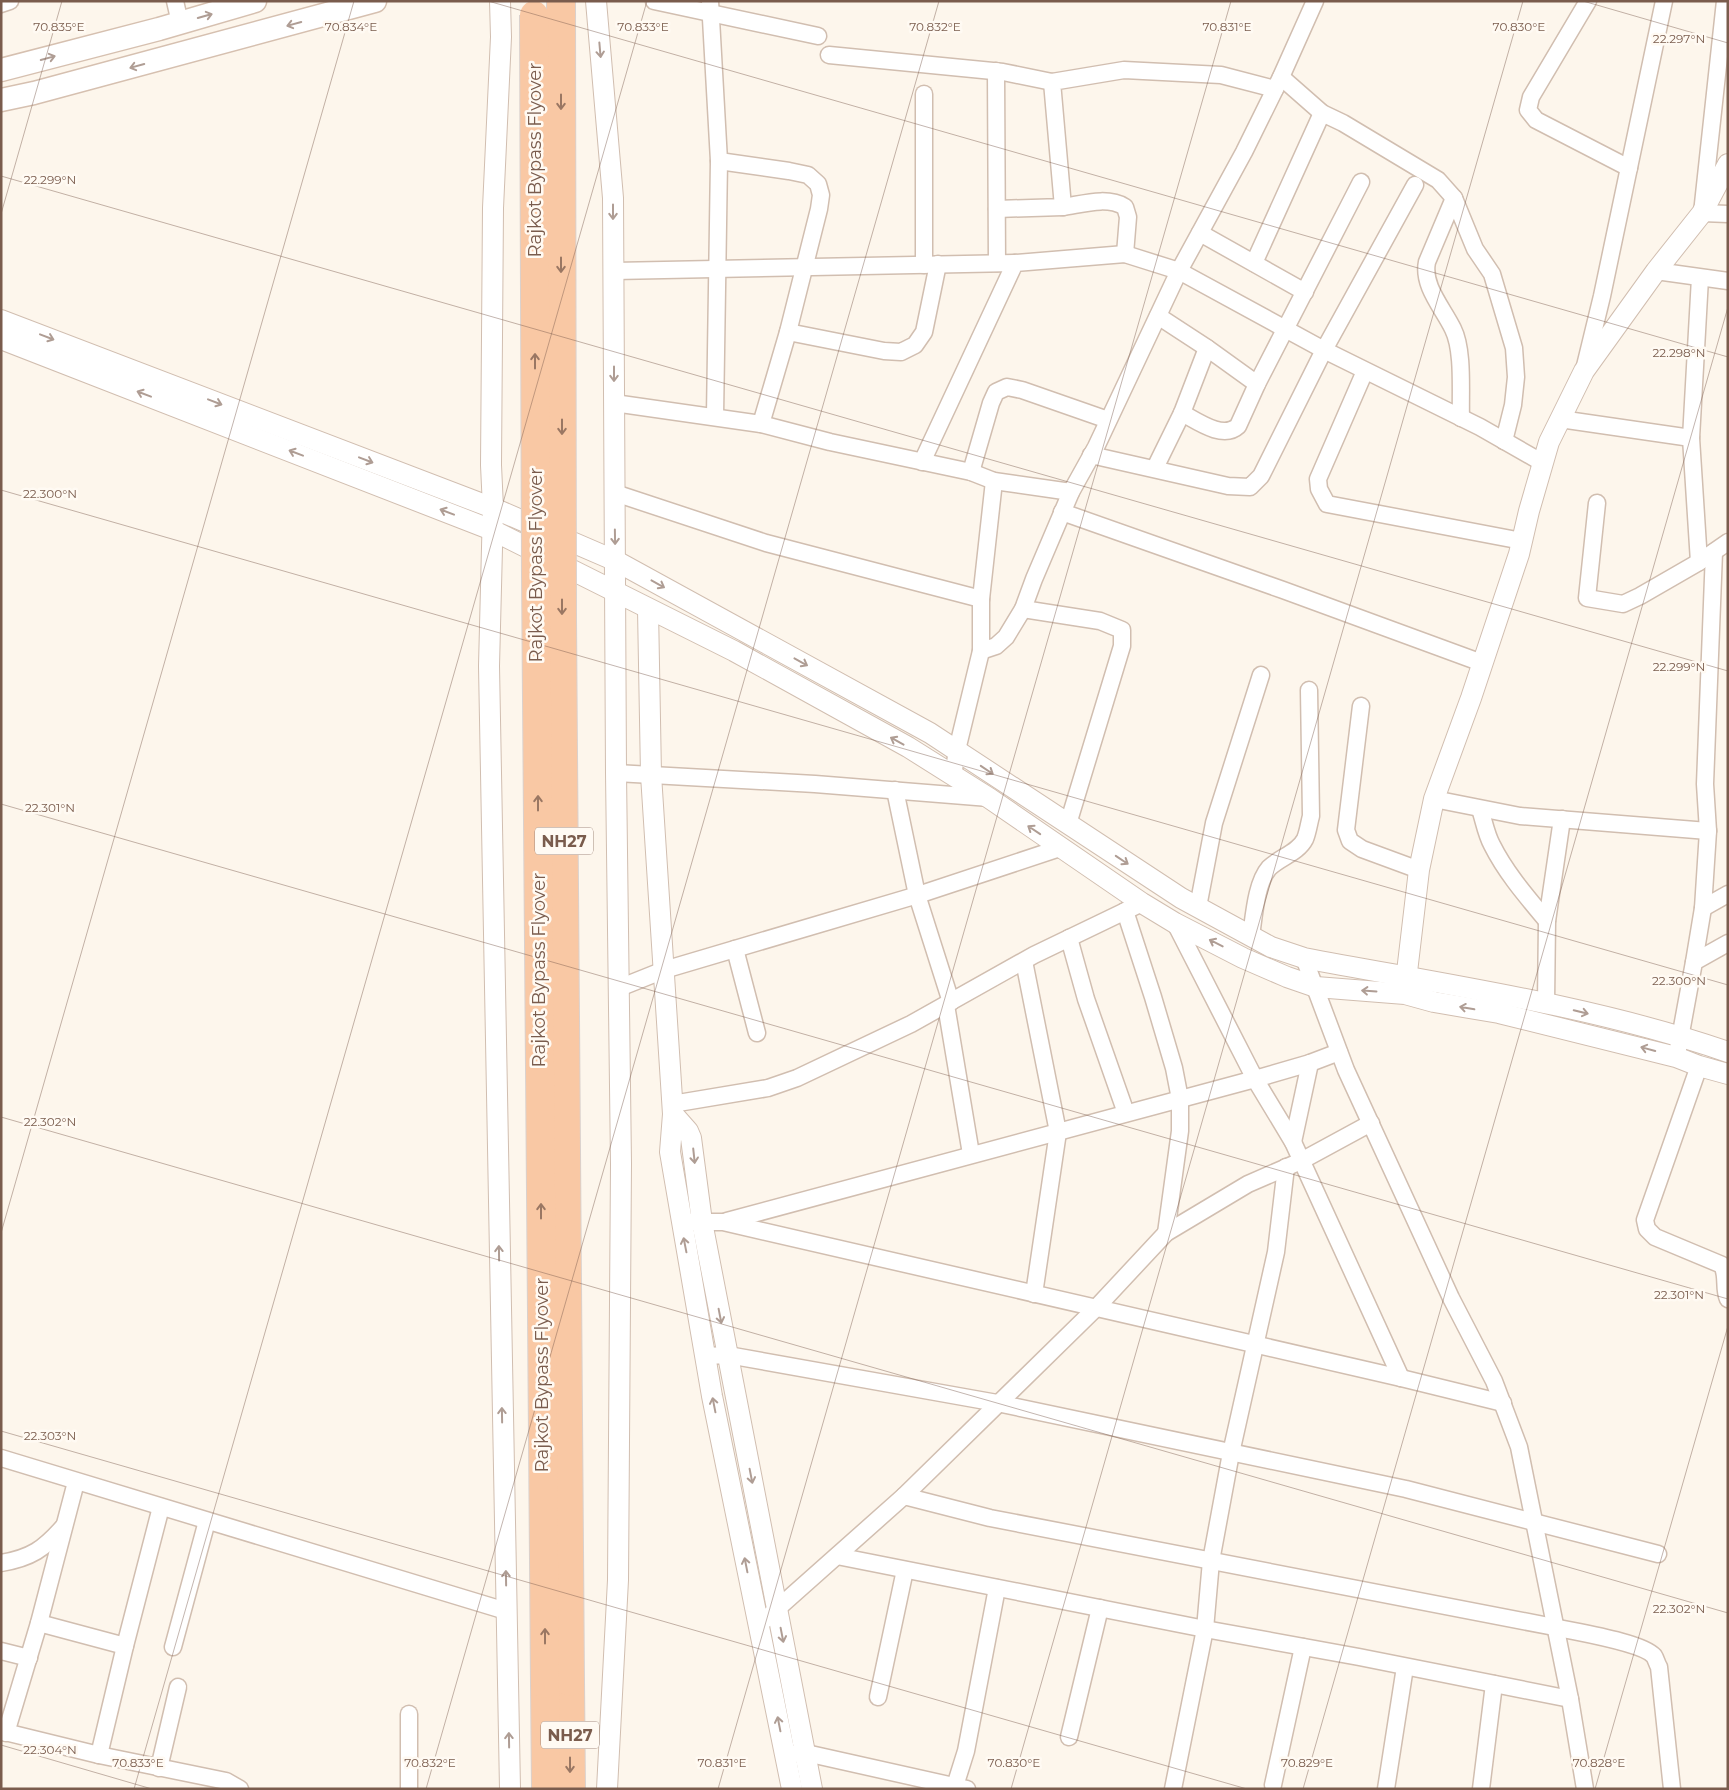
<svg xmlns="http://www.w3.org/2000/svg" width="1729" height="1790" font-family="Montserrat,sans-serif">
  <rect width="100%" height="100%" fill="#fdf6ec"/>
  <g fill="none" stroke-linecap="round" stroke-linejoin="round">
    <defs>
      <g id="minor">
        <path d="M175,1L180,23"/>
        <path d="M654,1L818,36"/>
        <path d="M710,1L719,161L715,416"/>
        <path d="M1588,1L1531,97L1528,110L1536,120L1629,168"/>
        <path d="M1725,1L1702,213L1728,214"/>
        <path d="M1,4L10,1"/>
        <path d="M829,55L1003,72L1052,82"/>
        <path d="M996,71L997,263"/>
        <path d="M1281,77L1322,113L1343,123L1438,180L1454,198L1475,249L1492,274L1514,348L1516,377L1513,405L1504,441"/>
        <path d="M924,94V265"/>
        <path d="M719,161L789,171L808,175L818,184L821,195L819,209L788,332L761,424"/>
        <path d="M1454,198L1427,262C1422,286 1443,308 1453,329C1464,351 1460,394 1461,418"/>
        <path d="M1063,207C1083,204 1107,196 1125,207L1128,217L1125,254"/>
        <path d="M997,209L1063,207L1052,82L1124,70L1221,75L1275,89"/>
        <path d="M1200,233L1305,292"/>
        <path d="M1254,263L1322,113"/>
        <path d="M614,271L1015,263"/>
        <path d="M1656,271L1728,281"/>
        <path d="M1158,316L1207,348L1257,384"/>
        <path d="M788,332L884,351L901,352L915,345L924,332L938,264"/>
        <path d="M1585,366L1602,296L1664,1"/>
        <path d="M1365,371L1318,479L1319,489L1327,504L1522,541"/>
        <path d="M614,403L761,424L830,442L971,472L994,481L1071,492"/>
        <path d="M1182,413C1197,421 1223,440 1238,426L1257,384L1361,182"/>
        <path d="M1560,419L1691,438"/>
        <path d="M1091,455L1228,486L1250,487L1261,476L1324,350L1415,185"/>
        <path d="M922,462L1015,263L1125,254L1179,271L1324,350L1480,427L1543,463"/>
        <path d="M1155,468L1182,413L1207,348"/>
        <path d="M971,472L991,403L996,392L1007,387L1022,390L1108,420"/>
        <path d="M615,493L766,543L981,599"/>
        <path d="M1597,503L1587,598L1623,604L1640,596L1699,562L1728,542"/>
        <path d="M1062,512L1283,590L1482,663"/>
        <path d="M1699,562L1691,438L1700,278"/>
        <path d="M1023,609L1100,621L1122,630V646L1068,824"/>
        <path d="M981,651L996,646L1006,637L1023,609L1034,579L1071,492L1096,447L1179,271L1244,152L1281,77L1315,1"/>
        <path d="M1361,706L1346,830L1350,841L1362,849L1419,870"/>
        <path d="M616,773L815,784L989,798"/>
        <path d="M953,776L957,750L981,651V599L994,481"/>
        <path d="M895,790L917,895L951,1002"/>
        <path d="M1434,799L1520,816L1708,831"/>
        <path d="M1480,809C1484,821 1486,834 1492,845C1506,873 1527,897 1547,921"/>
        <path d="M1198,907L1214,823L1261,675"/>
        <path d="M1703,908L1728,894"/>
        <path d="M1125,911L1153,997L1174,1068L1180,1099V1131L1166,1233"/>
        <path d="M1175,923L1255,1079L1293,1142L1401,1378"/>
        <path d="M1251,936C1254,916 1256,883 1269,868C1280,857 1298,853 1305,839C1308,832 1309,823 1311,816L1309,690"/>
        <path d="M1069,938L1086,999L1126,1113"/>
        <path d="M735,949L757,1033"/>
        <path d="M1304,958L1346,1070L1451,1298L1494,1381L1519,1447L1570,1699L1585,1789"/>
        <path d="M1024,961L1058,1132L1034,1294"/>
        <path d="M1694,962L1703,908L1708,831L1705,784L1714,552"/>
        <path d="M619,988L664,970L921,894L1060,848"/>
        <path d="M1546,1003L1547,921L1562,819"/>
        <path d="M946,1005L971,1154"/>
        <path d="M1678,1049L1694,962L1728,943"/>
        <path d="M1699,1066L1645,1220L1647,1229L1655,1237L1722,1265C1728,1277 1723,1288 1728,1299"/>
        <path d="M672,1104L768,1088L797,1078L911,1024L1034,955L1142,903"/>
        <path d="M1293,1142L1310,1063"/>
        <path d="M727,1221L1255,1079L1310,1063L1339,1052"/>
        <path d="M691,1222H723L1401,1378L1503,1403"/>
        <path d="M706,1356L728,1355L997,1403L1406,1489L1658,1554"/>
        <path d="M1,1458L506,1611"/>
        <path d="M904,1496L1096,1308L1166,1233L1248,1184L1301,1161L1371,1123"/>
        <path d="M837,1556L1205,1629L1359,1657L1570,1699"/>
        <path d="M1,1563C31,1558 44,1549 64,1526"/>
        <path d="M39,1623L125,1646"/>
        <path d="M759,1625L904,1496L990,1518L1554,1627C1575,1632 1642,1642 1654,1656C1656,1659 1657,1664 1659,1667L1672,1789"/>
        <path d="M173,1647L207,1521"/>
        <path d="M1,1651L29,1658"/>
        <path d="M878,1697L905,1570"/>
        <path d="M409,1714V1789"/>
        <path d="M1,1731L99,1755L226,1781L240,1789"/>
        <path d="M6,1733L39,1623L76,1482"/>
        <path d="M1069,1737L1100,1608"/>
        <path d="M793,1754L806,1753L967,1789"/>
        <path d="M99,1755L125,1646L161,1507"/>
        <path d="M159,1768L178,1687"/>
        <path d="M1273,1785L1303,1647"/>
        <path d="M955,1786L966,1751L997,1588"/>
        <path d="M1173,1789L1205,1629L1211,1561L1231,1453L1276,1252L1286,1167"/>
        <path d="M1386,1789L1405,1667"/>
        <path d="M1481,1789L1494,1684"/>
      </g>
      <g id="tertiary">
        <path d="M500,1L501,37L493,208L491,465L493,508L489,666L510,1789"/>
        <path d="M596,1L613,198L616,773L621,1164L618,1580L607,1789"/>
        <path d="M1,320L493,508L616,561L930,733L1181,898L1271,947L1304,958C1446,985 1591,1005 1728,1052"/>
        <path d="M1,339L492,530L734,651L908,747L989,798L1142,903L1175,923L1243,958L1287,977L1316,987L1405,994L1434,1002L1499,1013L1676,1057L1699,1066L1728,1074"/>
        <path d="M648,609L651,775L673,1114L670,1152L712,1396L792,1789"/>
        <path d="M1405,989L1419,870L1434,799L1471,698L1519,554L1529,511L1549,442L1584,371L1656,271L1702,213L1728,164"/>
        <path d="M673,1114L688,1131L691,1138L702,1222L812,1789"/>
      </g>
      <g id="secondary">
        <path d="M1,70L159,29L255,1"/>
        <path d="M1,100L34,93L375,1"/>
      </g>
      <g id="trunk">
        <path d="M570,1682L571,1789"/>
        <path d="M545,1684L546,1789"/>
      </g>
    </defs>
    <use href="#minor" stroke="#d1beb0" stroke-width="19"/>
    <use href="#tertiary" stroke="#d1beb0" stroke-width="22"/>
    <use href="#secondary" stroke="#d6c0b0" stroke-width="25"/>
    <use href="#trunk" stroke="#dad1cd" stroke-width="30"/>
    <use href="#minor" stroke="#fff" stroke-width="16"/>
    <use href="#tertiary" stroke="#fff" stroke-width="20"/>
    <use href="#secondary" stroke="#fff" stroke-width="22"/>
    <use href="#trunk" stroke="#f9c8a4" stroke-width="28"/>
    <defs>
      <g id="trunk-bridge">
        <path d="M561,1L562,620L570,1682"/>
        <path d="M534,15L536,575L545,1684"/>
      </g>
    </defs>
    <use href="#trunk-bridge" stroke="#dad1cd" stroke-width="30" stroke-linecap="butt"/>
    <use href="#trunk-bridge" stroke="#f9c8a4" stroke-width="28"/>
  </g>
  <defs><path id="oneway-shaft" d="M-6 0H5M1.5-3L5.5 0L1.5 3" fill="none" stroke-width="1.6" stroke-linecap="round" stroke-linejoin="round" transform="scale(1.25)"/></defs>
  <g stroke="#af9d94">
    <use href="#oneway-shaft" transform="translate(205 16) rotate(-16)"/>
    <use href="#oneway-shaft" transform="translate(294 24) rotate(165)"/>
    <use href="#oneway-shaft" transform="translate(600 50) rotate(85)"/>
    <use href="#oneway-shaft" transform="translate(48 58) rotate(-15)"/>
    <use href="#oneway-shaft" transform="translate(137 66) rotate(165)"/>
    <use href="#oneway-shaft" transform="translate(613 212) rotate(90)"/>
    <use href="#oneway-shaft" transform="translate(47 337) rotate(21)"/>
    <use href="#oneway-shaft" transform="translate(614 374) rotate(90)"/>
    <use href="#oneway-shaft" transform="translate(144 394) rotate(-159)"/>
    <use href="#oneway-shaft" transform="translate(215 402) rotate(21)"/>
    <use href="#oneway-shaft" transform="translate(296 453) rotate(-159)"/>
    <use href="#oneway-shaft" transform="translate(366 460) rotate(21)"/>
    <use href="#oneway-shaft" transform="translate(447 512) rotate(-159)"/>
    <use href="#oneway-shaft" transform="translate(615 537) rotate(89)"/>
    <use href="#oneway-shaft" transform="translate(658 584) rotate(29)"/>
    <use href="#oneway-shaft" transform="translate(801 662) rotate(29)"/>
    <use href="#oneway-shaft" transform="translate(897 741) rotate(-151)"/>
    <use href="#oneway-shaft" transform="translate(987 770) rotate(34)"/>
    <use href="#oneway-shaft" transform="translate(1034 830) rotate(-146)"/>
    <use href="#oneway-shaft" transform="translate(1122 860) rotate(34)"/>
    <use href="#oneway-shaft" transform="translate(1216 943) rotate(-153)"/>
    <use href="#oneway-shaft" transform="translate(1369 991) rotate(-176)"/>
    <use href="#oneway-shaft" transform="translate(1467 1008) rotate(-170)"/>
    <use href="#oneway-shaft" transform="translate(1581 1012) rotate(14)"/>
    <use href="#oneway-shaft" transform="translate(1648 1049) rotate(-165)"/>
    <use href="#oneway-shaft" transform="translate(694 1156) rotate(84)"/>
    <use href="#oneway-shaft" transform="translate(685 1245) rotate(-101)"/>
    <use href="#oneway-shaft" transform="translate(499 1253) rotate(-91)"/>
    <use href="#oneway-shaft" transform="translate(720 1316) rotate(79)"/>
    <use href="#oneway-shaft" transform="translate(714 1405) rotate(-101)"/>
    <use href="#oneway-shaft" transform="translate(502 1415) rotate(-91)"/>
    <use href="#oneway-shaft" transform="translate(751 1476) rotate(79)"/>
    <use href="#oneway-shaft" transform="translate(746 1565) rotate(-101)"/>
    <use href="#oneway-shaft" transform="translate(506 1578) rotate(-91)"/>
    <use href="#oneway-shaft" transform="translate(782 1635) rotate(79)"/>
    <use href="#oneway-shaft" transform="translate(779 1724) rotate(-101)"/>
    <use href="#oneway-shaft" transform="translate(509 1740) rotate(-91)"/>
  </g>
  <g stroke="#9a7763">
    <use href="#oneway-shaft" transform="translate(561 102) rotate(90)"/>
    <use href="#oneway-shaft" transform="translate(561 265) rotate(90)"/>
    <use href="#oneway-shaft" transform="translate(535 361) rotate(-90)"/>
    <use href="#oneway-shaft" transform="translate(562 427) rotate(90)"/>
    <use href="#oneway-shaft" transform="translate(562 607) rotate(90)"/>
    <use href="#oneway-shaft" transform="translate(538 803) rotate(-90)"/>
    <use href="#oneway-shaft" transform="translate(541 1211) rotate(-90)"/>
    <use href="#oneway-shaft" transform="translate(545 1636) rotate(-90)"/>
    <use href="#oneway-shaft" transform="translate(570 1765) rotate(90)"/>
  </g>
  <path fill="none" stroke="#7a5c4d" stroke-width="1" stroke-opacity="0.45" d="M488,1L1728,357M1583,1L1728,43M1,176L1728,671M1,214L62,1M1,490L1728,985M1,804L1728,1299M1,1117L1728,1613M1,1233L354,1M1,1431L1247,1789M1,1745L152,1789M134,1789L647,1M426,1789L939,1M718,1789L1231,1M1011,1789L1523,1M1303,1789L1728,307M1595,1789L1728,1326"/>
  <g text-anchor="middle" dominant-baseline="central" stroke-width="5" stroke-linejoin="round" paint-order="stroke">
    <g fill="#fffaf3" stroke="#a28b7f" stroke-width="1">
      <rect x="535" y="827.5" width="58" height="27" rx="4"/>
      <rect x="541" y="1721.5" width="58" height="27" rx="4"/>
    </g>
    <g font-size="16" font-weight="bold" fill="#7a5c4d">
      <text x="564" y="841">NH27</text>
      <text x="570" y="1735">NH27</text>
    </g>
    <g font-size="18" fill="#7a5c4d" stroke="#fffaf3">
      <text transform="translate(535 160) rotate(-90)">Rajkot Bypass Flyover</text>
      <text transform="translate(536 565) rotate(-90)">Rajkot Bypass Flyover</text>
      <text transform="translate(539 970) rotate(-90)">Rajkot Bypass Flyover</text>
      <text transform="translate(542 1375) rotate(-90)">Rajkot Bypass Flyover</text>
    </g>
  </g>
  <g font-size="12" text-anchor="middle" fill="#7a5c4d" stroke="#fffaf3" stroke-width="5" stroke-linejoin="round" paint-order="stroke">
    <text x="59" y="31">70.835°E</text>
    <text x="351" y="31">70.834°E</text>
    <text x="643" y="31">70.833°E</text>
    <text x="935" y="31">70.832°E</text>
    <text x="1227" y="31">70.831°E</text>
    <text x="1519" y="31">70.830°E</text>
    <text x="1679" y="43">22.297°N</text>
    <text x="50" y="184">22.299°N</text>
    <text x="1679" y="357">22.298°N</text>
    <text x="50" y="498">22.300°N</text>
    <text x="1679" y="671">22.299°N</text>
    <text x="50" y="812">22.301°N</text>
    <text x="1679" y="985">22.300°N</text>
    <text x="50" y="1126">22.302°N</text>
    <text x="1679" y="1299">22.301°N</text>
    <text x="50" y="1440">22.303°N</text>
    <text x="1679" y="1613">22.302°N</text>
    <text x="50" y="1754">22.304°N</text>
    <text x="138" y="1767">70.833°E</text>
    <text x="430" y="1767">70.832°E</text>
    <text x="722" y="1767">70.831°E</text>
    <text x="1014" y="1767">70.830°E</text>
    <text x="1307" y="1767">70.829°E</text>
    <text x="1599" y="1767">70.828°E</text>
  </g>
  <rect width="1729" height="1790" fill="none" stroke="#7a5c4d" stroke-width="5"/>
</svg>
